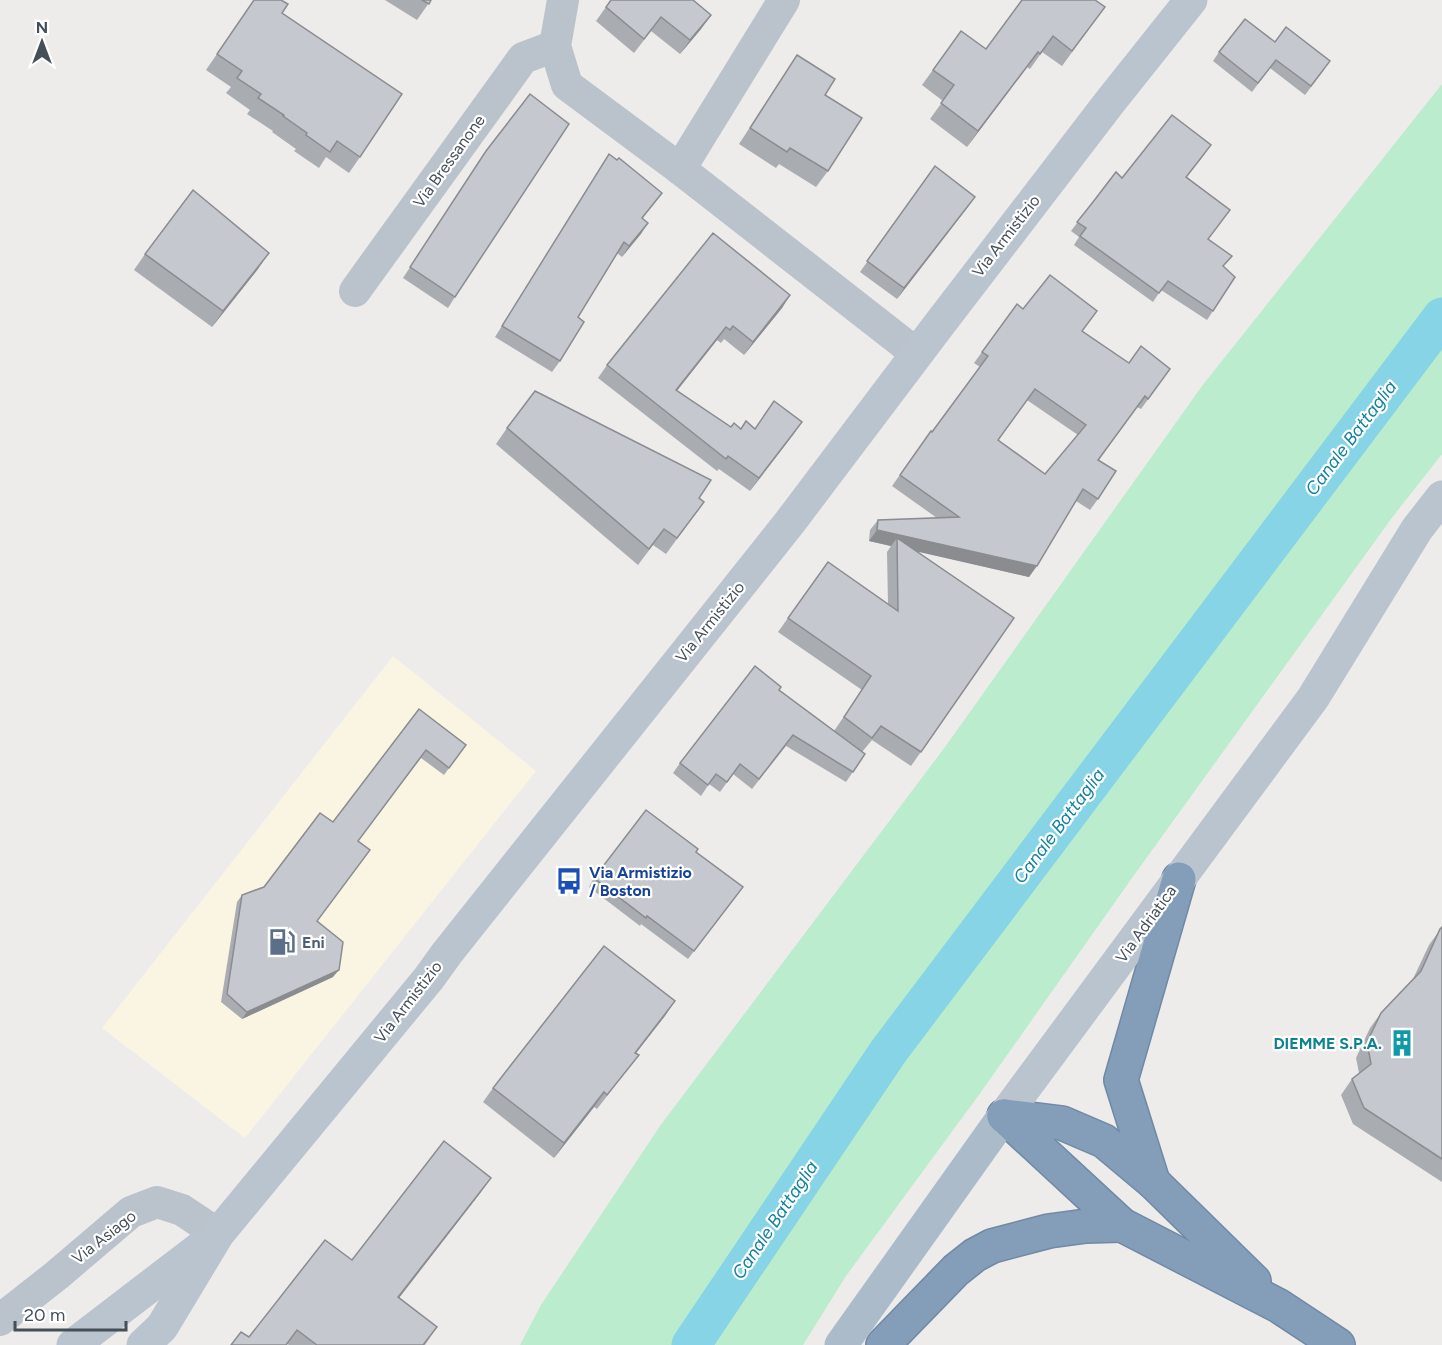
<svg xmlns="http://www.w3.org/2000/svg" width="1442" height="1345" font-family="Figtree,sans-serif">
  <rect width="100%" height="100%" fill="#eeebeb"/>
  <path fill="#faf4e3" d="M393,656L536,771L245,1138L102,1028Z"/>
  <path fill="#baeccd" d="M1442,84V454L1391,519L1132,878L981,1092L846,1276L803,1345H520L541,1305L660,1126L945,747L1202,386Z"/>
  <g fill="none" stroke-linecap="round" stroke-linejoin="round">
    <path stroke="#88d4e7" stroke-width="39" d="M691,1345L888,1052L1442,317"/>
    <defs>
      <g id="highway">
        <path d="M1004,1116L1122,1225L1279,1306L1338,1345"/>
        <path d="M1004,1116L1062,1123L1104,1141L1153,1182L1254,1281"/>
        <path d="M1153,1182L1121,1080L1179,879"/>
        <path d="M883,1345L956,1270L975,1255L992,1246L1049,1231L1086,1226L1122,1225"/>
      </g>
    </defs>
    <use href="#highway" stroke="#7089a5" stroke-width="36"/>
    <g stroke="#bac3cb" stroke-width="32">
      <path d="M563,0L555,46L567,85L680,169L917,354"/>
      <path d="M680,169L784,0"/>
      <path d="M355,291L523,58L555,46"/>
      <path d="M0,1320L57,1275L131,1212L157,1202L182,1210L218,1234"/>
    </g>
    <g stroke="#b9c4cf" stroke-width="33">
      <path d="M1004,1116L1313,698L1417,529L1442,497"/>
      <path d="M73,1345L205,1244"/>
      <path d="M143,1345L162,1327L218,1234L429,978L447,953L790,522L938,326L1109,103L1191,0"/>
    </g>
    <path stroke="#acbbca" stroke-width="33" d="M841,1345L1004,1116"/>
    <use href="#highway" stroke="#849eb9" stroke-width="33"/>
  </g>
  <g fill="#a9acb1" fill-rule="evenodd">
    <path d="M254,0L282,13L360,157L349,173L326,157L319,168L294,151L296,149L272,132L273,131L247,114L250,110L226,93L231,87L206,70Z"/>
    <path d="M385,0H431L417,20Z"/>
    <path d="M606,7L711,15L701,29L680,54L651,31L634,53L596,21Z"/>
    <path d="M1105,7L1062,66L1042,52L1030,69L1027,67L967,147L930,119L943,101L922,85L961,31L986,49Z"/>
    <path d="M1275,42L1324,70L1305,95L1270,68L1252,92L1213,61L1219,52Z"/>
    <path d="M797,55L825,95L828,171L816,187L779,164L776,168L739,144Z"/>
    <path d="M609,154L662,193L642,218L648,223L622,257L617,253L578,317L560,361L552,372L495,337Z"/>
    <path d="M1205,154L1187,177L1230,210L1208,239L1224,267L1213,311L1207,320L1161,290L1153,302L1074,245L1079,237L1071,231L1093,202L1122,178Z"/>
    <path d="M479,162L455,297L448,308L403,278Z"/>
    <path d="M935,166L967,208L897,299L860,272Z"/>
    <path d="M145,254L258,269L212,327L134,270Z"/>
    <path d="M790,295L782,308L744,355L724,339L721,343L717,340L677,391L731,427L741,429H755L802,422L750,491L719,469L717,471L598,378L607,365Z"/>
    <path d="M1017,304L1023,309L1082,331L1129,363L1170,369L1141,409L1137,407L1099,460L1098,499L1090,510L1076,501L1029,577L917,551L1014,618L911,766L872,740L862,752L834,731L862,690L778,632L828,562L888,604L887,552L891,546L869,541L870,530L878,520L937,518L892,486L931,431L932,432L980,367L974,363ZM1027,400L1078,435L1045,474L998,440Z"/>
    <path d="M507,428L699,498L704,502L666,554L653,545L638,565L496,444Z"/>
    <path d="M779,690L865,754L846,782L786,746L752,789L733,774L720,792L709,784L701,796L673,773L680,763Z"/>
    <path d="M419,709L466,745L444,775L421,758L358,841L317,921L333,977L242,1019L221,1002L237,902L242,895L264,887L333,822Z"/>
    <path d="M696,852L743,887L688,959L641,924L640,926L589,887L594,878Z"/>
    <path d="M1442,927V1182L1353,1124L1341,1095L1352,1079L1359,1073L1356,1058L1370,1028L1381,1013L1413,979L1429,945Z"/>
    <path d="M675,1001L636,1053L639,1055L628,1069L597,1109L594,1107L554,1158L483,1102L493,1088Z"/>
    <path d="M481,1192L399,1297L437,1327L425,1345H289L287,1344L231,1345L249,1337L352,1260Z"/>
  </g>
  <g fill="#8a8c90">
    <path d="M711,15L701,29L680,54L690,40Z"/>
    <path d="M1038,52L1027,67L967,147L978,131Z"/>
    <path d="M975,197L967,208L897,299L904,288Z"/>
    <path d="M648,223L641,234L622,257L629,246Z"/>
    <path d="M269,253L258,269L212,327L223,311Z"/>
    <path d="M790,295L782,308L744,355L753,342Z"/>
    <path d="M726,327L717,340L667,403L676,390Z"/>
    <path d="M802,422L793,435L750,491L759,478Z"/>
    <path d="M877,530L1037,566L1029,577L897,547V538L891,546L869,541Z"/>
    <path d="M339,970L333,977L242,1019L247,1012Z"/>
    <path d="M675,1001L665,1016L625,1067L635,1053Z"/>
    <path d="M604,1092L594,1107L554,1158L564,1143Z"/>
    <path d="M491,1178L481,1192L389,1311L398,1297Z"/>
  </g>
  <g fill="#c5c8ce" stroke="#8a8c90" stroke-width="1.5" fill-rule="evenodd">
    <path d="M254,0H281L288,4L282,13L402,94L360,157L337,141L330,152L306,135L307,133L283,116L284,115L258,98L261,94L237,78L242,71L217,54Z"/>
    <path d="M422,0H431L429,4Z"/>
    <path d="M611,0H693L711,15L690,40L661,17L644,39L606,7Z"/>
    <path d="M1022,0H1095L1105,7L1072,51L1053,36L1040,54L1038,52L978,131L941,103L954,85L933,70L961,31L986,49Z"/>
    <path d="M1245,19L1275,42L1286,27L1330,61L1311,86L1276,60L1258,83L1219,52Z"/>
    <path d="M797,55L835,79L825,95L862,118L828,171L790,148L787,152L750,128Z"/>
    <path d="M530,94L569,124L455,297L410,267L486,151Z"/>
    <path d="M1172,115L1211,145L1186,177L1230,210L1208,239L1232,256L1223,266L1235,277L1213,311L1168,281L1159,293L1080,236L1086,228L1077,222L1093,202L1116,172L1122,178Z"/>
    <path d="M609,154L617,160L619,158L662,193L642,218L648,223L629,246L624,242L578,317L584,322L560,361L502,326Z"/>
    <path d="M935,166L975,197L904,288L867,261Z"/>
    <path d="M193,190L269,253L223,311L145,254Z"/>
    <path d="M713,233L790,295L753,342L733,326L730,330L726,327L676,390L731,427L734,423L741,429L746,421L755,429L774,401L802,422L759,478L728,456L726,459L607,365Z"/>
    <path d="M1050,275L1097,311L1082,331L1129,363L1141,346L1170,369L1148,399L1145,396L1098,460L1116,471L1098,499L1083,489L1037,566L877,530L878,520L959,517L900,475L931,431L932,432L988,356L982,352L1017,304L1023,309ZM1035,389L1086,425L1045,474L998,440Z"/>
    <path d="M535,391L711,480L699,498L704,502L677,538L664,529L649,549L507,428Z"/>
    <path d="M897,538L1014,618L921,752L881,726L872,738L844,717L871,676L788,618L828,562L898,611Z"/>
    <path d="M755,666L781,687L779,690L865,754L853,772L793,735L759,779L740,764L727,782L716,774L708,785L680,763Z"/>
    <path d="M419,709L466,745L449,768L426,750L358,841L370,850L317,921L343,942L339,970L247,1012L227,994L242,895L264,887L320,813L333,822Z"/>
    <path d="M646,810L698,849L696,852L743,887L694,951L647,916L646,918L594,878Z"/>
    <path d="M1442,927V1159L1364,1108L1352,1079L1371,1064L1367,1042L1381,1013L1421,971L1440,929Z"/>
    <path d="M604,946L675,1001L635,1053L639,1055L607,1095L604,1092L564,1143L493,1088Z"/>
    <path d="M444,1141L491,1178L398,1297L437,1327L423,1345H317L297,1330L286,1345H231L241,1332L249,1337L325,1240L352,1260Z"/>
  </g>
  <defs>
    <symbol id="bus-bare" viewBox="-9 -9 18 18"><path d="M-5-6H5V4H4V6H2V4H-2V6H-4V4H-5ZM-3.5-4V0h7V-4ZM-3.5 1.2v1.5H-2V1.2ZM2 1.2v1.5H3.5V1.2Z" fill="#1a4fb4" stroke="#fff" stroke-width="2.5" paint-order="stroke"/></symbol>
    <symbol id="fuel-bare" viewBox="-9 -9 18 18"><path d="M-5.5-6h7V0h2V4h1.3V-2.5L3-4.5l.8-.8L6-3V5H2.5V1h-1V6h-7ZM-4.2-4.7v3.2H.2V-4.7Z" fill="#5c6f8a" stroke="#fff" stroke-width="2.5" paint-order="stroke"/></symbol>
    <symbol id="building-bare" viewBox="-9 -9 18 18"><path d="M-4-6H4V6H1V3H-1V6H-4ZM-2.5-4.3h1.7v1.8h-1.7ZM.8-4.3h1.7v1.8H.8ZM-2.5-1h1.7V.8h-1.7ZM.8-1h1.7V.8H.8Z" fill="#0f9aa8" stroke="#fff" stroke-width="2.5" paint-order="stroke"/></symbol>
  </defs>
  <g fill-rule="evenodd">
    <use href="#bus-bare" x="550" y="862" width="38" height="38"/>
    <use href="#fuel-bare" x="263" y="923" width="38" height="38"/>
    <use href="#building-bare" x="1383" y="1024" width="38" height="38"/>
  </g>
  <g text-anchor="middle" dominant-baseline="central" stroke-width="4.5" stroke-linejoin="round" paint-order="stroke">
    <g font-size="16" fill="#454f58" stroke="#fff">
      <text transform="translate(449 161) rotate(-54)">Via Bressanone</text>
      <text transform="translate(1006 236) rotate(-52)">Via Armistizio</text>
      <text transform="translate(710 622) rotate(-51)">Via Armistizio</text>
      <text transform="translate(1146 924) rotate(-54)">Via Adriatica</text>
      <text transform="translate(408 1002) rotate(-52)">Via Armistizio</text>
      <text transform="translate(104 1237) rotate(-38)">Via Asiago</text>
    </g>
    <g font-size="16" font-weight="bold" fill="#164399" stroke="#fff" text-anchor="start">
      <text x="589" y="872">Via Armistizio<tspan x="589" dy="18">/ Boston</tspan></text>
    </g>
    <g font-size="16" font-weight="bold" fill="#4e5e75" stroke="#fff" text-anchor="start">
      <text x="302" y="942">Eni</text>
    </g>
    <g font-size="16" font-weight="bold" fill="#0d838f" stroke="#fff" text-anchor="end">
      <text x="1382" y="1043">DIEMME S.P.A.</text>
    </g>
    <g font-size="18" font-style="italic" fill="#11819e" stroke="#fff">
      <text transform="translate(1351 438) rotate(-53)">Canale Battaglia</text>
      <text transform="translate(1059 826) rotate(-53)">Canale Battaglia</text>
      <text transform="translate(775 1220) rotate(-56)">Canale Battaglia</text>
    </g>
  </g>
  <g transform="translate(42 42)" stroke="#ffffff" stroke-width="4.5" paint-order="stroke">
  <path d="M0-4.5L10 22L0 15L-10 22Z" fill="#454f58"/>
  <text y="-9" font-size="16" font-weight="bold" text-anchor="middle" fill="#454f58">N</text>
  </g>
  <path d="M15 1321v9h111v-9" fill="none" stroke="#454f58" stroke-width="3"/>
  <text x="24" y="1321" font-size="18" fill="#454f58" stroke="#ffffff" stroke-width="4.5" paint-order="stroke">20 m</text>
</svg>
